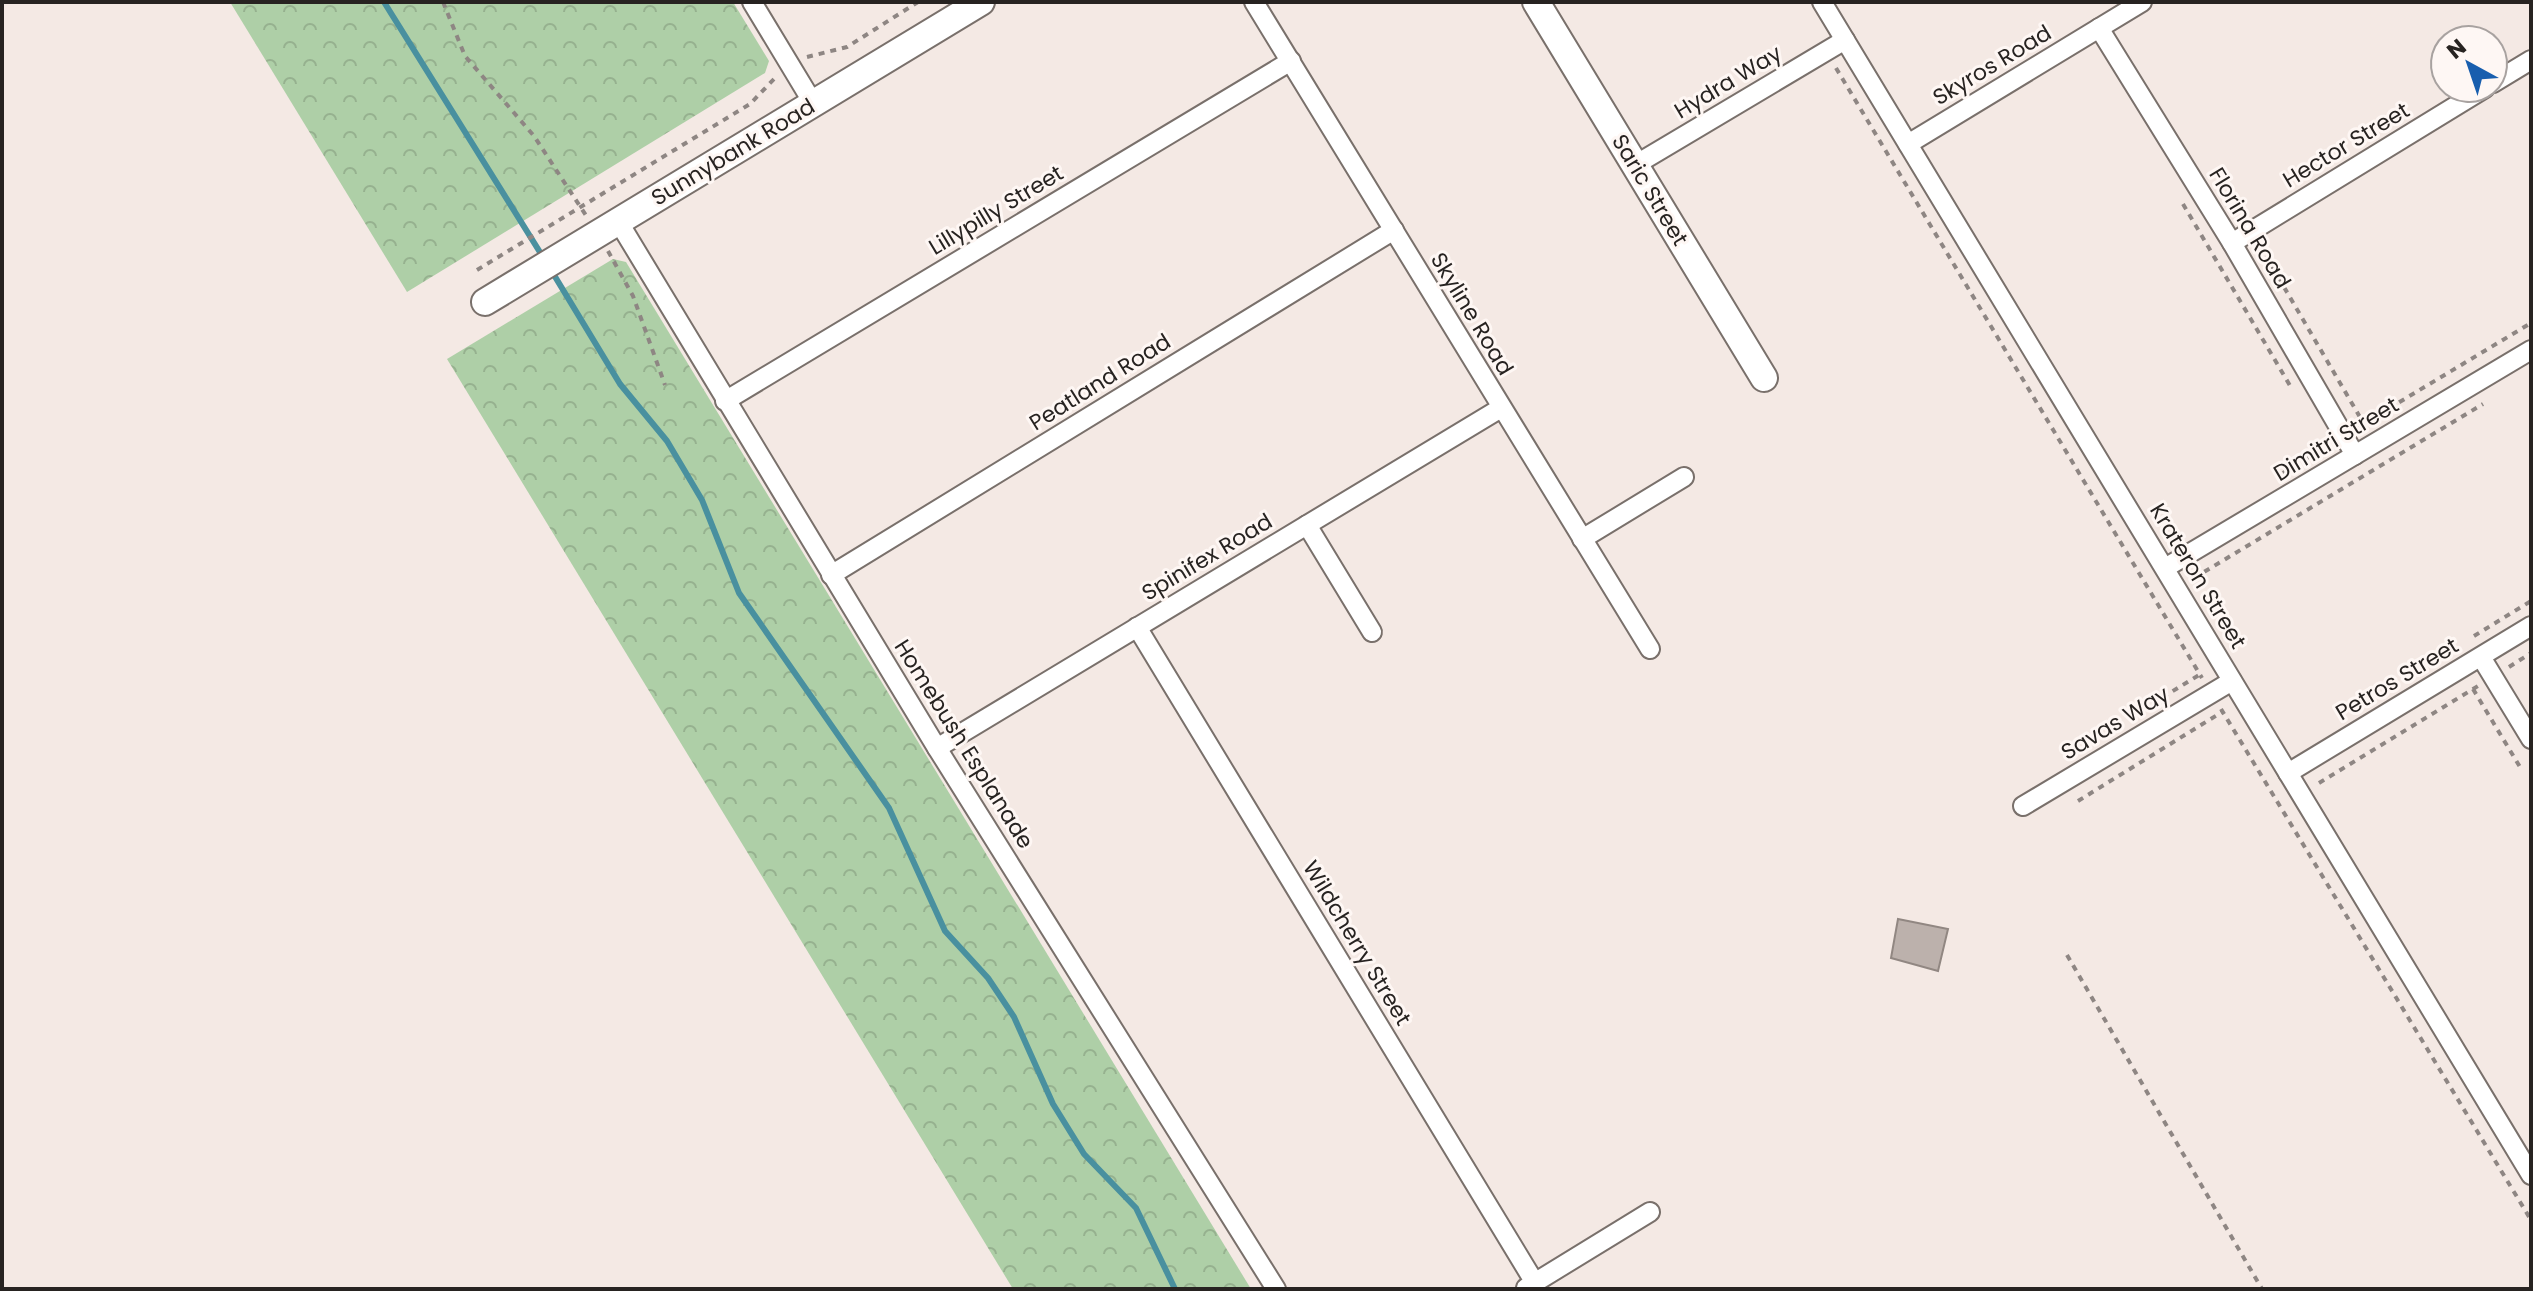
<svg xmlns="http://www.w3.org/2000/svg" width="2533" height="1291" font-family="Poppins,sans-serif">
  <defs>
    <pattern id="forest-crowns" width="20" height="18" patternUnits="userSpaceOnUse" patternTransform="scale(2)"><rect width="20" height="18" fill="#aecfa7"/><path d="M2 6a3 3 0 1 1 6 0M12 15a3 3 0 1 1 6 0" fill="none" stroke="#96b18f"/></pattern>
  </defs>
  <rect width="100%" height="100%" fill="#f4e9e4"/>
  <g fill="url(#forest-crowns)">
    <path d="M230,2H733L769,61L765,73L407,292Z"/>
    <path d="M613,259L626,262L1251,1289H1013L447,359Z"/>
  </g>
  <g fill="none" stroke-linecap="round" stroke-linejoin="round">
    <g stroke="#49909f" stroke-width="6">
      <path d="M384,2L543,257"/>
      <path d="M551,270L620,384L667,441L702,500L739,593L889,808L945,931L988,978L1014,1017L1053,1104L1084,1154L1136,1208L1175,1289"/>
    </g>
  </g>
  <path fill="#bcb1ac" stroke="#918782" stroke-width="2" d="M1898,919L1948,929L1938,971L1891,958Z"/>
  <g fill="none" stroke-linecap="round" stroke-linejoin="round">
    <defs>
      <g id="street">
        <path d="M752,2L813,103"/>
        <path d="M1254,2L1650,649"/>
        <path d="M1822,2L2531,1175"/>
        <path d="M2099,28L2232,243L2355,455"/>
        <path d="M2493,83L2531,60"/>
        <path d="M1908,144L2142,2"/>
        <path d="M1635,165L1845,40"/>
        <path d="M618,221L937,748L1276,1289"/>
        <path d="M2232,243L2485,88"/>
        <path d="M725,401L1291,61"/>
        <path d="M1307,525L1372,632"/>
        <path d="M1582,539L1684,477"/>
        <path d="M2165,568L2531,350"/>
        <path d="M831,575L1394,230"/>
        <path d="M1137,627L1535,1283"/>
        <path d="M2481,657L2531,739"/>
        <path d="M937,748L1501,408"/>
        <path d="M2288,773L2531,626"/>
        <path d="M2023,806L2232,681"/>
        <path d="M1526,1288L1650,1212"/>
      </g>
      <g id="secondary">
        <path d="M1536,2L1764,378"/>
        <path d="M485,302L981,2"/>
      </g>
    </defs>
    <use href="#street" stroke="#79706b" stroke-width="22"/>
    <use href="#secondary" stroke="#79706b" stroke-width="30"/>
    <g stroke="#8e8683" stroke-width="4" stroke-dasharray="6 6" stroke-linecap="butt">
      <path d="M443,2L465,56L534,136L587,217"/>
      <path d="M807,57L847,47L918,2"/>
      <path d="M1836,68L2202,678"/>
      <path d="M2183,204L2292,389"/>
      <path d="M2260,246L2364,424"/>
      <path d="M608,251L633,296L665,385"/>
      <path d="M477,270L750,104L776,77"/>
      <path d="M2358,427L2531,323"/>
      <path d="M2283,473L2330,444"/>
      <path d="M2194,578L2483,404"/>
      <path d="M2474,636L2531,601"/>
      <path d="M2509,667L2531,653"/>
      <path d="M2473,689L2520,767"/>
      <path d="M2221,709L2531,1220"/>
      <path d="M2142,710L2199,675"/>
      <path d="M2319,783L2478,686"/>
      <path d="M2078,801L2222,712"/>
      <path d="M2067,955L2262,1289"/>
    </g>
    <use href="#street" stroke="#fff" stroke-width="18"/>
    <use href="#secondary" stroke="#fff" stroke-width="26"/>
  </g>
  <g text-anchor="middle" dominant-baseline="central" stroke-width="6" stroke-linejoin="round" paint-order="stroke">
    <g font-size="22" fill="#272321" stroke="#fef7f4">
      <text transform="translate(1992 65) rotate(-31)">Skyros Road</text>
      <text transform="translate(1728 82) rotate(-31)">Hydra Way</text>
      <text transform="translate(2346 145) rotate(-31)">Hector Street</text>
      <text transform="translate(733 152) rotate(-31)">Sunnybank Road</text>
      <text transform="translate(1650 190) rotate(59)">Saric Street</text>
      <text transform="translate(996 210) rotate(-31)">Lillypilly Street</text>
      <text transform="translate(2250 228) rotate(59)">Florina Road</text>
      <text transform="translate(1472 314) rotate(59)">Skyline Road</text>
      <text transform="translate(1100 382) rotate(-32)">Peatland Road</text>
      <text transform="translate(2336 439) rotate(-31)">Dimitri Street</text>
      <text transform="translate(1207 557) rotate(-31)">Spinifex Road</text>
      <text transform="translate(2198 576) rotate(59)">Krateron Street</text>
      <text transform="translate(2397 679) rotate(-31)">Petros Street</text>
      <text transform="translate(2115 723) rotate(-31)">Savas Way</text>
      <text transform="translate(964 744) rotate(58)">Homebush Esplanade</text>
      <text transform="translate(1357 943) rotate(59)">Wildcherry Street</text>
    </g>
  </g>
  <rect width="2533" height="1291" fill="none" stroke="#272321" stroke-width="8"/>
  <g transform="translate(2469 64) rotate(320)"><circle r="38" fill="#fef7f4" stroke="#a8a2a0" stroke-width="2"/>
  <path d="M0-6L14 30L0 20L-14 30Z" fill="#185eae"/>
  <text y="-12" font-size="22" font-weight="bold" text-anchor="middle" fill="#272321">N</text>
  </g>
</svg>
